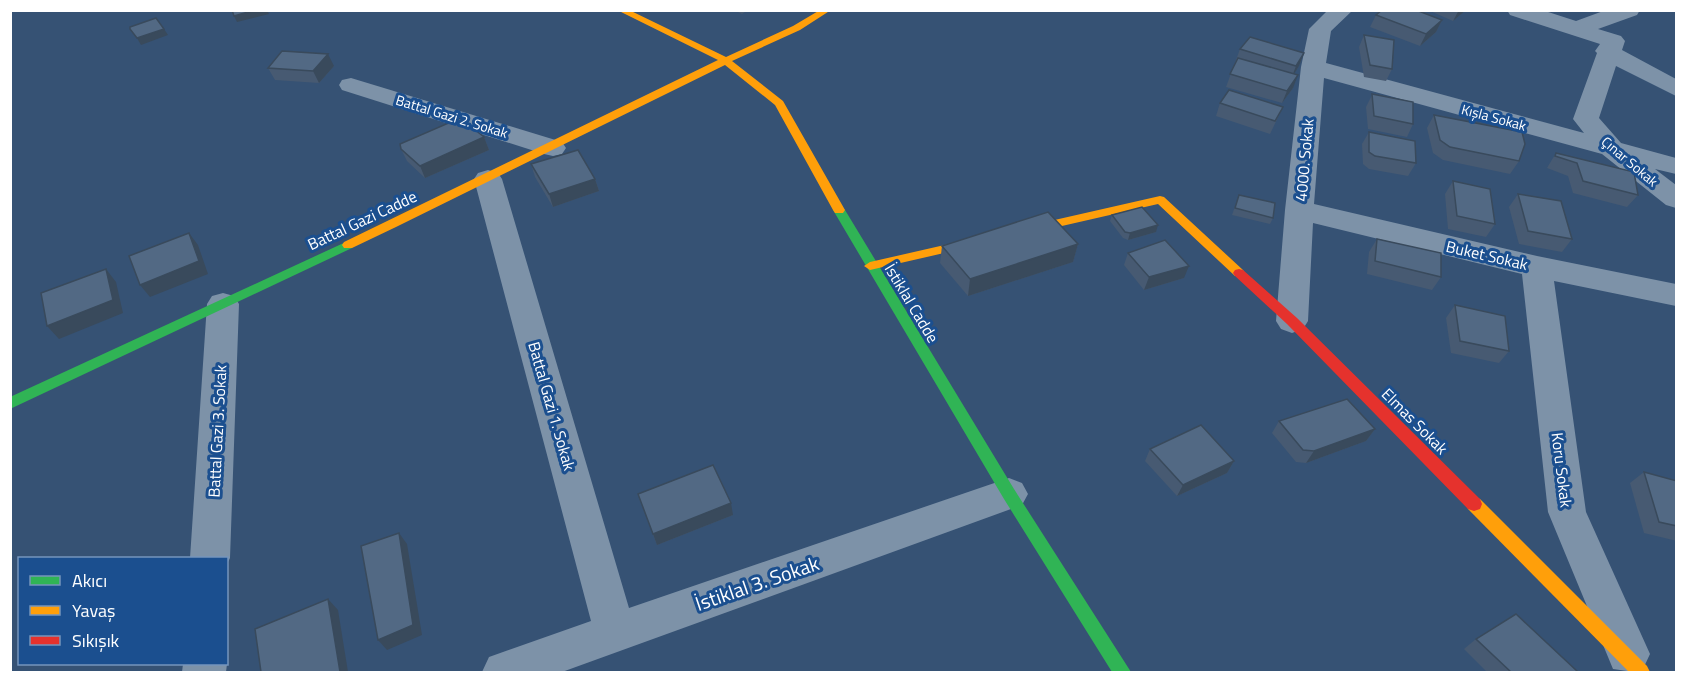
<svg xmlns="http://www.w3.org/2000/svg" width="1687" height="683" font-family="'Titillium Web',sans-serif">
  <rect width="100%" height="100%" fill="#365274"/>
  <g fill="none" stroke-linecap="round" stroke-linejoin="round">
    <g fill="#7d92a8" fill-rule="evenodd">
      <path d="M1328,10H1353L1331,31L1326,63L1584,133L1573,119L1597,53L1595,51L1600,44L1510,15L1507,10H1542L1576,21L1606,10H1640L1637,15L1598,29L1621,36L1625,41L1622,50L1676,79V96L1616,66L1599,118L1621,143L1676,158V174L1655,169L1676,185V208L1666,205L1602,154L1324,78L1314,204L1537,256L1676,284V306L1554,281L1586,512L1650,654L1643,669L1634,672L1613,669L1548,512L1522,274L1313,223L1308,321L1303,329L1292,333L1281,329L1276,321L1285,210L1301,67L1309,29Z"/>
      <path d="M351,78L562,142L566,148L562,154L553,156L544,154L342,90L339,85L342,80Z"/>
      <path d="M488,170L498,173L502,179L629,608L1009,478L1022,483L1028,494L1022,505L562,672H482L489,657L591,621L474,179L478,173Z"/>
      <path d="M223,293L234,296L239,304L230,558L226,566V558H190L207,304L212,296Z"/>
      <path d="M226,663L227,664L226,672H182L183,664Z"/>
    </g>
    <g fill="#30b455" fill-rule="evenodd">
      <path d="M839,206L845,210L1014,489L1131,672H1112L1004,499L833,210Z"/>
      <path d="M348,241L354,245L352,248L10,409V397Z"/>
    </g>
    <g fill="#ff9f0a" fill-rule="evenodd">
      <path d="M617,10H629L726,57L793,26L820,10H831L800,30L732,61L783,101L845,210L843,213H835L833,210L775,105L725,65L396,227L352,248H344L342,245L344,242L718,60Z"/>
      <path d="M1160,196L1164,197L1243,270L1245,273L1243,276H1235L1158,204L870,270L864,266L870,262Z"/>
      <path d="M1474,497L1480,499L1647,666L1650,672H1629L1468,509L1466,504L1468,499Z"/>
    </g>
    <path fill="#e5322d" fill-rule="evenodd" d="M1239,269L1243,270L1297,318L1480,499L1482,504L1480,509L1474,511L1468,509L1287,324L1235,276L1233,273L1235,270Z"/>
  </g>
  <g fill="#475a72">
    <path d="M734,10H748L742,14Z"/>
    <path d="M1428,10H1466L1453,21Z"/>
    <path d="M1376,15L1442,20L1436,32L1420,46L1370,27Z"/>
    <path d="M1364,35L1392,69L1386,81L1364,77L1359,47Z"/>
    <path d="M1240,49L1304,53L1299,66L1294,74L1293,88L1282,103L1226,87Z"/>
    <path d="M334,66L319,83L275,80L268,68Z"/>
    <path d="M1372,95L1413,124L1407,137L1368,129L1366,107Z"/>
    <path d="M1220,103L1283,107L1270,134L1216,116Z"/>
    <path d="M1434,115L1519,161L1510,174L1443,160L1433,153L1427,128Z"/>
    <path d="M1369,132L1416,163L1408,176L1369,169L1363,164L1362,144Z"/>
    <path d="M484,137L489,150L425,178L407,161L401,149Z"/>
    <path d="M1556,153L1634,172L1638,195L1627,207L1573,193L1568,176L1547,168Z"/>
    <path d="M531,164L595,179L599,191L553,207L535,177Z"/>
    <path d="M1453,181L1495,224L1486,237L1448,229L1445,194Z"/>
    <path d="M1518,194L1572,239L1562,252L1519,244L1509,207Z"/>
    <path d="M1239,195L1273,218L1270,224L1232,215Z"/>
    <path d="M1112,215L1156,232L1128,240L1123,238L1110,221Z"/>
    <path d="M1377,239L1441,277L1432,290L1367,274L1369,252Z"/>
    <path d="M1078,244L1073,262L968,296L940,263L942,246Z"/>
    <path d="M1128,253L1184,278L1144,290L1124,265Z"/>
    <path d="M1455,305L1509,351L1499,363L1451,353L1446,318Z"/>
    <path d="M1279,421L1375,429L1366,441L1306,463L1296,462L1272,433Z"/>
    <path d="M1150,449L1234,461L1227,473L1177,496L1145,461Z"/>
    <path d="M1644,472L1677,481V541L1644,533L1630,483Z"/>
    <path d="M638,494L733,515L657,545Z"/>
    <path d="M1476,639L1578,672H1487L1464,649Z"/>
  </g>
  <g fill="#394a5c">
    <path d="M255,10H267L269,14L237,22L234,16Z"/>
    <path d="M1459,10H1466L1453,21Z"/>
    <path d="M1442,20L1436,32L1420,46L1426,34Z"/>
    <path d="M164,29L168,35L141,45L137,38Z"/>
    <path d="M1304,53L1299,66L1291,79L1296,66Z"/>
    <path d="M328,54L334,66L319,83L313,71Z"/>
    <path d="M1298,75L1293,88L1282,103L1287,91Z"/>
    <path d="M484,137L489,150L425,178L420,166Z"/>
    <path d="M595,179L599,191L553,207L549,194Z"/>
    <path d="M1158,225L1156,232L1128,240L1130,233Z"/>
    <path d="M189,233L198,245L208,274L150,297L140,285Z"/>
    <path d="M1078,244L1073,262L968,296L970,279Z"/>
    <path d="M1189,266L1184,278L1144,290L1149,277Z"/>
    <path d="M106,269L116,282L123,313L59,339L47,326Z"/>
    <path d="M1375,429L1366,441L1306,463L1314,451Z"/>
    <path d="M1234,461L1227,473L1177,496L1183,485Z"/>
    <path d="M731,503L733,515L657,545L653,534Z"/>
    <path d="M399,533L407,544L422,635L387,650L378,640Z"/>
    <path d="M328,599L338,610L348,672H340Z"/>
  </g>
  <g fill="#526984" stroke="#394a5c" stroke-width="1.5">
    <path d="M232,10H255L234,16Z"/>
    <path d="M1382,10H1416L1442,20L1426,34L1376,15Z"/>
    <path d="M156,18L164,29L137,38L130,29V27Z"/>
    <path d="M1364,35L1394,40L1392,69L1370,65Z"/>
    <path d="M1250,37L1304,53L1296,66L1240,49Z"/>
    <path d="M282,51L328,54L313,71L268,68Z"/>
    <path d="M1238,58L1298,75L1287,91L1230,74Z"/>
    <path d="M1229,90L1283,107L1275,121L1220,103Z"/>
    <path d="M1372,94L1413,102V124L1374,116Z"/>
    <path d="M1434,115L1522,132L1525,144L1519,161L1450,147L1440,140Z"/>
    <path d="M460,118L484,137L420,166L401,149L400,144Z"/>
    <path d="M1369,132L1415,141L1416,163L1375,156L1369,152Z"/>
    <path d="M578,150L595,179L549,194L531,164Z"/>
    <path d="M1556,153L1634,172L1638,195L1583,181L1577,163L1555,156Z"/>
    <path d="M1453,181L1490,189L1495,224L1457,216Z"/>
    <path d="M1518,194L1561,201L1572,239L1528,231Z"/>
    <path d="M1239,195L1275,203L1273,218L1235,208Z"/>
    <path d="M1142,207L1158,225L1130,233L1125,232L1112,215Z"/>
    <path d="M1048,212L1078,244L970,279L942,246Z"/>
    <path d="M189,233L199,261L140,285L129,256Z"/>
    <path d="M1377,239L1441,253V277L1375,261Z"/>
    <path d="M1165,240L1189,266L1149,277L1128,253Z"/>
    <path d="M106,269L113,300L47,326L41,293Z"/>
    <path d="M1455,305L1505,316L1509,351L1460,341Z"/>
    <path d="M1347,399L1375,429L1314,451L1303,450L1279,421Z"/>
    <path d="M1201,425L1234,461L1183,485L1150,449Z"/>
    <path d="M713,465L731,503L653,534L638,494Z"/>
    <path d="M1644,472L1677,481V526L1659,522Z"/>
    <path d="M399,533L413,625L378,640L361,546Z"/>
    <path d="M328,599L340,672H261L255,629Z"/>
    <path d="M1516,614L1578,672H1511L1476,639Z"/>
  </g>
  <g text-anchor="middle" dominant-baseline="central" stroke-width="6" stroke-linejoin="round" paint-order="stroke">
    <g font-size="14" fill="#fff" stroke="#1b4f8f">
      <text transform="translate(452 116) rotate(17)">Battal Gazi 2. Sokak</text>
      <text transform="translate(1494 117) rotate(15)">Kışla Sokak</text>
      <text transform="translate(1630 161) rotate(40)">Çınar Sokak</text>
    </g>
    <g font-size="16" fill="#fff" stroke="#1b4f8f">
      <text transform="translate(1304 160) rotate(-85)">4000. Sokak</text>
      <text transform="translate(362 220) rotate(-25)">Battal Gazi Cadde</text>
      <text transform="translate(1487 255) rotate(13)">Buket Sokak</text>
      <text transform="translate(912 303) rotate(59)">İstiklal Cadde</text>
      <text transform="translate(552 406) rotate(74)">Battal Gazi 1. Sokak</text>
      <text transform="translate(1415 421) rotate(45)">Elmas Sokak</text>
      <text transform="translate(217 431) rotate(-87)">Battal Gazi 3. Sokak</text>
      <text transform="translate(1562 470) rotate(83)">Koru Sokak</text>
    </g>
    <g font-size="20" fill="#fff" stroke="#1b4f8f">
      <text transform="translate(757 583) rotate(-19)">İstiklal 3. Sokak</text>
    </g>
  </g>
  <rect width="1687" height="683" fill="none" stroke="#ffffff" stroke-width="24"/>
  <rect x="18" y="557" width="210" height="108" fill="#1b4f8f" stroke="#7695bc" stroke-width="1.5"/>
  <rect x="30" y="576" width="30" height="9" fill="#30b455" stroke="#7695bc" stroke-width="1.5"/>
  <text x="72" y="587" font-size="18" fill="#ffffff">Akıcı</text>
  <rect x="30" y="606" width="30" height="9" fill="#ff9f0a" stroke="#7695bc" stroke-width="1.5"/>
  <text x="72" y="617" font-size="18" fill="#ffffff">Yavaş</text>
  <rect x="30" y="636" width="30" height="9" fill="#e5322d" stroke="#7695bc" stroke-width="1.5"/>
  <text x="72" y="647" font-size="18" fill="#ffffff">Sıkışık</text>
</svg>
